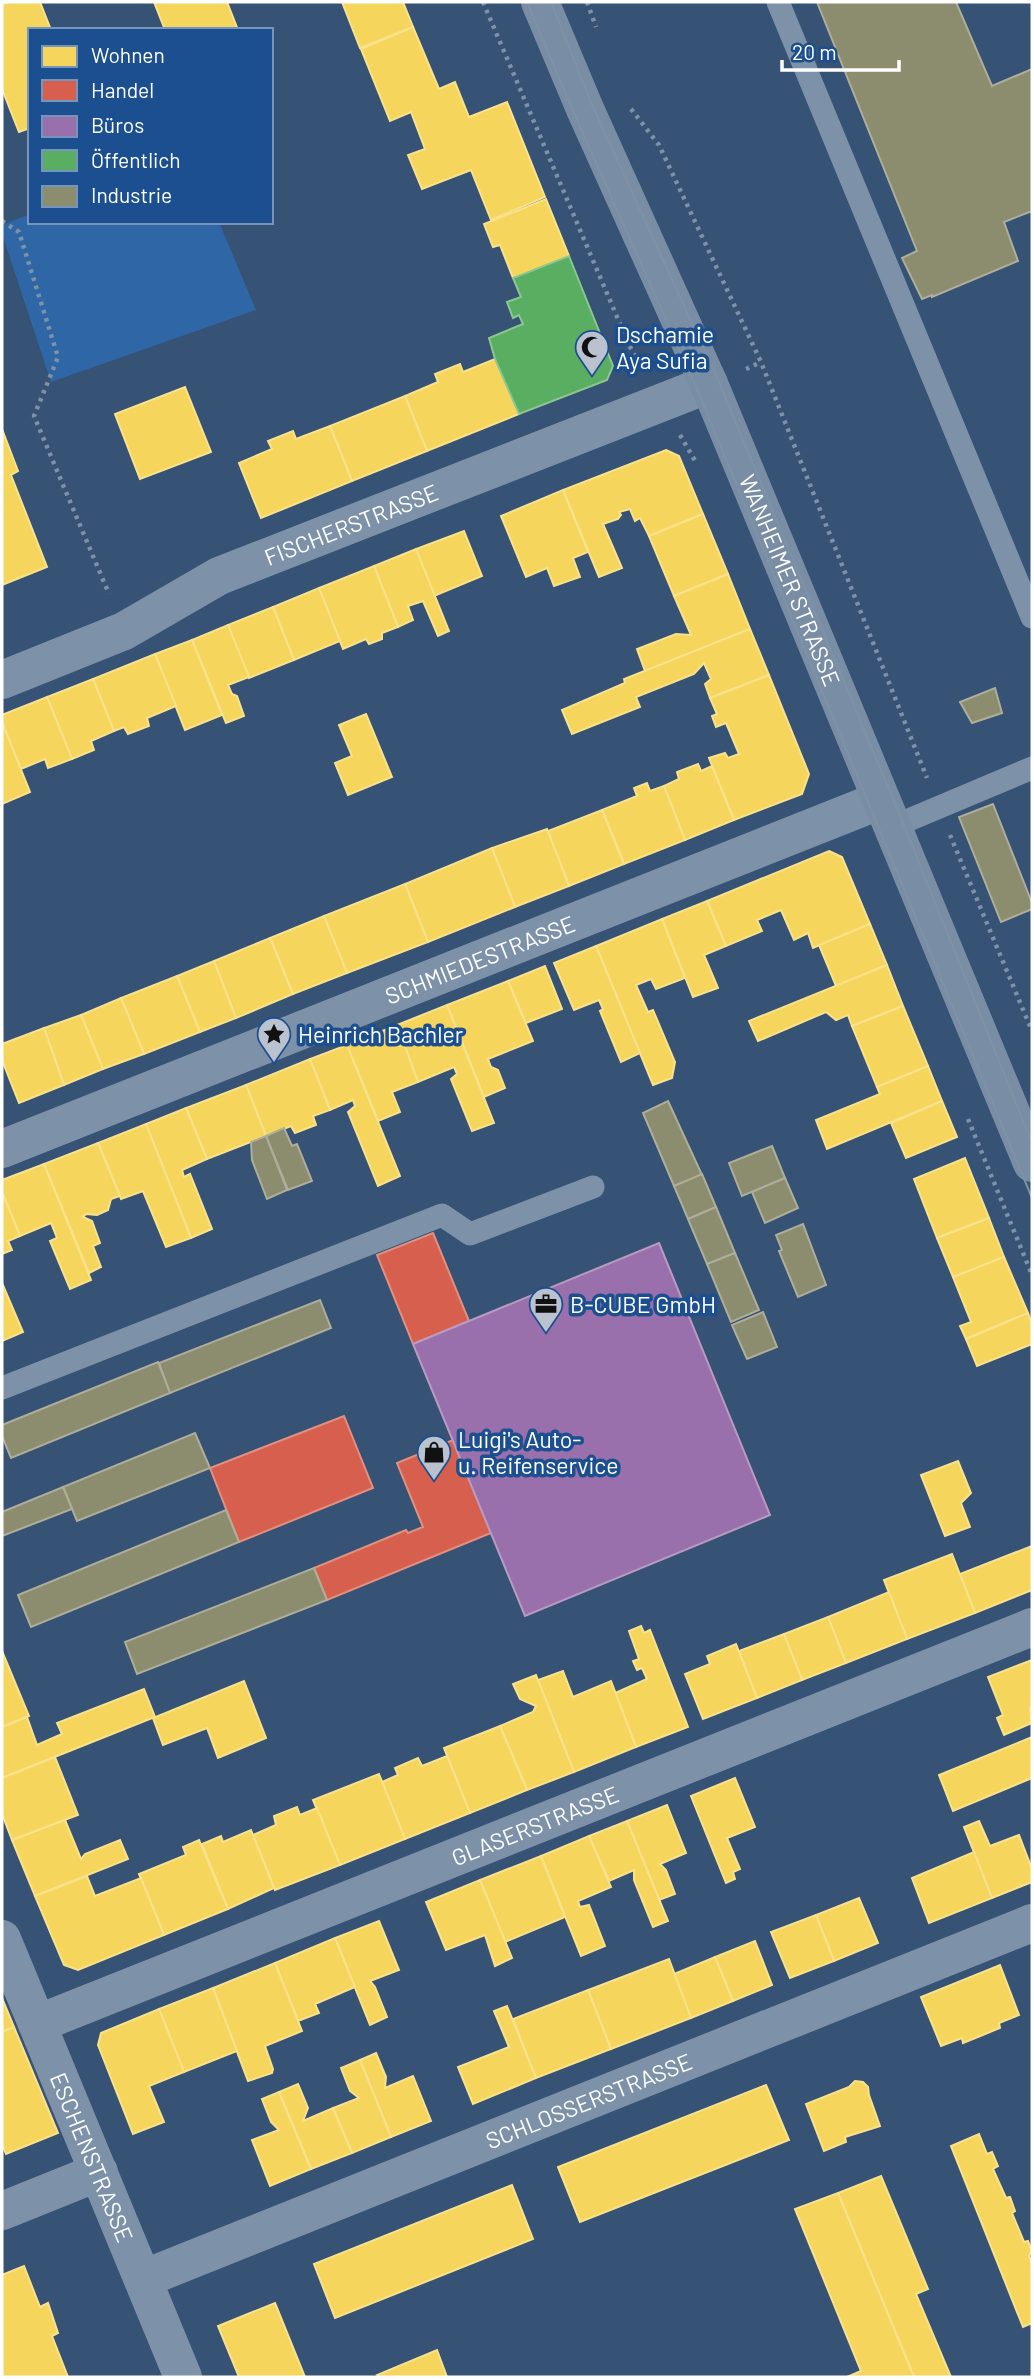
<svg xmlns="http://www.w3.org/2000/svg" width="1034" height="2379" font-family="Barlow,sans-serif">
  <rect width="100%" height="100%" fill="#365274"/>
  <path fill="#2f66a5" d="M30,214V222H219L256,310L51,382L2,234V225Z"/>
  <g fill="#f6d55c" stroke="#f9e28d" stroke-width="2">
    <path d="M9,2H40L51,30H30V128L19,132L2,89V5Z"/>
    <path d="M154,2H227L238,30H165Z"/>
    <path d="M342,2H403L413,27L360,48Z"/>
    <path d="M413,27L439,89L455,82L469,117L507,102L545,197L491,220L471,170L422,189L408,155L425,149L411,112L390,121L361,49Z"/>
    <path d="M546,199L569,256L513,278L500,245L493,247L484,224Z"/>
    <path d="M495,359L519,414L427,451L405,396L438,382L435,374L460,364L463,372Z"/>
    <path d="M185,387L211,452L140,479L115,414Z"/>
    <path d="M405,396L427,451L352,481L330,426Z"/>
    <path d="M330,426L352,481L261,518L239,463L272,449L268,441L293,431L296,439Z"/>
    <path d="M2,429L18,471L11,475L47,567L2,585Z"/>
    <path d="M666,450L679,456L703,514L649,536L640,518L635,521L630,509L619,512L621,515L618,519L603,524L622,568L599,577L563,490Z"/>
    <path d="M563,490L588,552L573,558L580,577L554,586L547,568L526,577L501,516Z"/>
    <path d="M703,514L728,574L674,596L649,536Z"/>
    <path d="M464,531L482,576L434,596L416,549Z"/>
    <path d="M416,549L449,631L438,636L423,601L408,606L413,620L398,627L374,566Z"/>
    <path d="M374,566L398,627L382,633V639L369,644L366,639L343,649L319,588Z"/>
    <path d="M728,574L750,629L645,671L637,649L676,634L691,635L674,596Z"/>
    <path d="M319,588L340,641L294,660L273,607Z"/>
    <path d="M273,607L294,660L249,678L228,625Z"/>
    <path d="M228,625L249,677L228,685L232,694L237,696L244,716L226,723L192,640Z"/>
    <path d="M750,629L769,675L710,698L705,684L711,679L704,663L694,674L636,697L640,707L572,734L562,710L625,683L624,679Z"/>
    <path d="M192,640L222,715L185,730L155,654Z"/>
    <path d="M155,654L176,706L147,718L149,726L128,734L124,727L114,731L93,679Z"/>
    <path d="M769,675L809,774L802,794L734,820L709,758L725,753L728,758L739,754L726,723L716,727L712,716L717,714L710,698Z"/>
    <path d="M93,679L114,731L91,741L94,750L72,759L47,697Z"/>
    <path d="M47,697L72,759L48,768L45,759L21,769L2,722V715Z"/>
    <path d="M366,714L392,777L348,795L335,763L352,756L339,725Z"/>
    <path d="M2,722L30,792L2,804Z"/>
    <path d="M698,764L701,771L712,766L734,820L685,840L664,786L679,779L677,772Z"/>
    <path d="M647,783L650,791L664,786L685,840L624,864L602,810L637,796L634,788Z"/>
    <path d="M602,810L624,864L569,886L548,831Z"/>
    <path d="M547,829L569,886L515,907L492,848Z"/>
    <path d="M492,848L515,907L428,942L405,884Z"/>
    <path d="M829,851L842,857L870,924L813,948L808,933L794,940L781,910L757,920L762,931L726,946L707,901Z"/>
    <path d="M405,884L428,942L347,973L324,916Z"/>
    <path d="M707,901L726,946L704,955L718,988L693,997L662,919Z"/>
    <path d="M324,916L347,973L293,994L270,938Z"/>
    <path d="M662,919L685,978L656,989L651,979L636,985L648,1012L653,1010L675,1062L672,1078L653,1085L596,946Z"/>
    <path d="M870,924L887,965L836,986L819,945Z"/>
    <path d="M270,938L293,994L236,1018L214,961Z"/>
    <path d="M596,946L640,1053L621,1062L600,1011L603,1009L599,1000L574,1010L554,963Z"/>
    <path d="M214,961L236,1018L200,1032L177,976Z"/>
    <path d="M887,965L903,1006L852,1026L848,1015L836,1020L826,1012L758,1041L749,1021Z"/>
    <path d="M545,966L562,1009L526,1023L508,981Z"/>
    <path d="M177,976L200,1032L144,1054L121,998Z"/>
    <path d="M508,981L533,1041L488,1059L491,1067L498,1070L505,1088L484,1097L447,1005Z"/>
    <path d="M121,998L144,1054L103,1069L81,1015Z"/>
    <path d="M447,1005L494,1123L472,1131L451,1079L457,1074L454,1067L418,1082L397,1025Z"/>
    <path d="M903,1006L928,1066L877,1087L852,1026Z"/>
    <path d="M81,1015L103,1069L64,1085L44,1028Z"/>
    <path d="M397,1025L418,1082L392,1092L400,1112L378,1121L347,1045Z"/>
    <path d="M44,1028L64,1085L19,1103L2,1060V1044Z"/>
    <path d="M347,1045L400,1176L378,1186L348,1112L355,1106L353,1100L330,1110L310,1059Z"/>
    <path d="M310,1059L330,1110L313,1116L316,1125L295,1133L291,1126L266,1136L246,1085Z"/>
    <path d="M928,1066L942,1101L827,1149L816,1120L880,1094L877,1087Z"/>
    <path d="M246,1085L266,1136L207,1159L186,1108Z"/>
    <path d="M942,1101L957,1137L906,1158L891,1123Z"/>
    <path d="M186,1108L207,1159L182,1170L184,1177L190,1174L212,1229L191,1238L146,1124Z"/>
    <path d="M146,1124L191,1238L166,1247L143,1191L121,1199L98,1143Z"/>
    <path d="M98,1143L120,1196L111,1199L108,1210L97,1215L86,1214L83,1217L92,1221L100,1243L93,1246L101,1267L89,1273L44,1164Z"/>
    <path d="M965,1158L989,1218L937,1238L914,1179Z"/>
    <path d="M44,1164L91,1280L70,1289L50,1241L57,1238L51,1223L20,1236L2,1192V1180Z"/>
    <path d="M2,1192L20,1236L8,1241L12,1250L2,1254Z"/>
    <path d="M989,1218L1004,1257L953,1277L937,1238Z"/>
    <path d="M1004,1257L1028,1313L966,1339L960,1326L971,1322L953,1277Z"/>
    <path d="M2,1283L23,1332L2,1341Z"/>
    <path d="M1028,1313L1032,1324V1344L977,1366L966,1339Z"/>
    <path d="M958,1461L971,1493L961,1503L970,1527L945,1536L921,1475Z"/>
    <path d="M1032,1546V1590L975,1613L960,1574Z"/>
    <path d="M952,1554L975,1613L907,1639L884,1580Z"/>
    <path d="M889,1592L907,1639L846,1663L828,1617Z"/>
    <path d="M828,1617L846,1663L802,1680L784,1634Z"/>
    <path d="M641,1626L644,1633L650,1630L688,1727L636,1747L615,1693L647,1679L642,1668L637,1670L633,1661L639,1659L629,1631Z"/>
    <path d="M784,1634L802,1680L757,1698L739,1651Z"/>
    <path d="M736,1644L757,1698L703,1719L685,1674L710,1664L707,1656Z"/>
    <path d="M2,1651L29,1716L2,1727Z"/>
    <path d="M1032,1660V1707L1030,1708L1032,1723L1004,1735L997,1718L1003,1715L988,1677Z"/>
    <path d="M563,1671L573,1697L611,1681L636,1747L574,1772L538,1680Z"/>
    <path d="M536,1675L574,1772L527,1790L500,1726L533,1712L536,1706L520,1699L513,1684Z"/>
    <path d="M244,1681L266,1738L218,1758L207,1728L163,1745L153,1718Z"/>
    <path d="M144,1689L155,1717L2,1778V1727L27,1717L37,1745L62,1734L57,1723Z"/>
    <path d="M500,1726L527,1790L470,1813L444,1748Z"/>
    <path d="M1032,1737V1778L953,1811L939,1775Z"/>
    <path d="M447,1756L470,1813L405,1839L382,1782L398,1775L395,1768L418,1758L422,1766Z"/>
    <path d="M55,1757L78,1815L12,1840L2,1814V1778Z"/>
    <path d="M379,1774L405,1839L340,1865L313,1800Z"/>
    <path d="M735,1778L755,1827L727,1838L740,1869L733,1872L735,1879L726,1883L691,1796Z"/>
    <path d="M667,1805L686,1853L660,1864L666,1870L675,1894L659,1900L627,1821Z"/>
    <path d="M297,1807L300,1815L317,1808L340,1865L275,1890L253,1835L276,1825L274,1816Z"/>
    <path d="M65,1820L81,1859L85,1854L120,1840L128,1859L35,1896L12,1840Z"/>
    <path d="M627,1821L668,1921L653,1927L634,1880V1870L609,1881L589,1836Z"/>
    <path d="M979,1821L990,1846L1019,1835L1032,1869V1882L992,1898L964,1827Z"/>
    <path d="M251,1830L274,1888L228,1909L202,1844L221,1836L223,1842Z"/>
    <path d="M589,1836L611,1887L578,1901L580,1907L589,1905L605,1946L581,1956L541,1856Z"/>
    <path d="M199,1840L228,1909L164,1935L139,1874L186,1855L183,1847Z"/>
    <path d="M974,1852L992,1898L929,1923L912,1878Z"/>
    <path d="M541,1856L565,1917L505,1942L480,1880Z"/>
    <path d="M87,1876L95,1896L141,1878L164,1935L78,1970L64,1965L35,1896Z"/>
    <path d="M480,1880L512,1958L495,1966L485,1935L446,1950L426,1902Z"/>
    <path d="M859,1898L878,1943L834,1961L816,1915Z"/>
    <path d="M816,1915L834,1961L790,1978L771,1932Z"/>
    <path d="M379,1921L399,1970L370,1981L375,1987L387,2017L370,2025L335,1938Z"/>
    <path d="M335,1938L355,1987L315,2004L319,2013L298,2021L275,1963Z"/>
    <path d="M755,1941L772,1985L733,2001L715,1957Z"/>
    <path d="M715,1957L733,2001L691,2018L674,1974Z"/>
    <path d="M669,1959L691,2018L611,2049L588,1990Z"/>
    <path d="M275,1963L302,2031L265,2046L273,2069L272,2073L248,2081L213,1988Z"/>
    <path d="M1000,1965L1019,2015L999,2023L1000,2028L963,2043L962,2038L941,2046L921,1997Z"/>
    <path d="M213,1988L237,2051L184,2072L159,2009Z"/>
    <path d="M588,1990L611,2049L536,2078L513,2019Z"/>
    <path d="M2,1998L14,2027L2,2032Z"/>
    <path d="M507,2006L536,2078L473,2104L458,2067L509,2047L494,2011Z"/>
    <path d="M159,2009L184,2072L149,2086L164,2122L133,2134L98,2045L101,2033Z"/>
    <path d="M14,2027L58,2133L6,2154L2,2144V2032Z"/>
    <path d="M376,2053L386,2077L385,2088L413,2076L431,2121L391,2137L360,2060Z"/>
    <path d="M360,2060L391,2137L352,2153L333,2108L359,2098L350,2091L341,2068Z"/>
    <path d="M855,2081L863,2082L868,2087L869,2095L880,2126L845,2137L846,2142L824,2151L806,2104L849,2087Z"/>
    <path d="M298,2084L308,2108L303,2121L333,2108L352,2153L311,2169L279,2092Z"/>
    <path d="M766,2085L789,2140L580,2222L558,2167Z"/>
    <path d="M279,2092L311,2169L270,2186L252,2140L279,2130L271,2122L262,2099Z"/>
    <path d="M979,2134L987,2154L992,2152L998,2166L993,2169L1006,2198L1010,2197L1015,2211L1012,2213L1024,2242L1028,2241L1032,2251L1029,2256L1032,2263V2323L1023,2327L951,2146Z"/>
    <path d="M881,2176L928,2289L916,2294L951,2377H914L838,2193Z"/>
    <path d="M512,2185L533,2239L335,2318L314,2264Z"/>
    <path d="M838,2193L914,2377H847L861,2371L795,2209Z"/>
    <path d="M24,2266L40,2307L48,2303L58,2333L52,2336L68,2377H2V2275Z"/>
    <path d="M275,2303L305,2377H239L218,2326Z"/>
    <path d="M437,2350L447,2377H379L377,2375Z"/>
  </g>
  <g fill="#d6604d" stroke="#e29082" stroke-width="2">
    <path d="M433,1233L469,1321L413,1344L377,1255Z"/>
    <path d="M344,1416L373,1488L239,1542L210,1468Z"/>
    <path d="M453,1440L491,1533L327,1600L314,1568L406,1530L408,1533L423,1527L397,1463Z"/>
  </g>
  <path fill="#9970ab" stroke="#b89bc4" stroke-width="2" d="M659,1243L770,1515L525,1616L413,1344Z"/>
  <path fill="#5aae61" stroke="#8cc690" stroke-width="2" d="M569,256L613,366L607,380L519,414L495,359L489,338L523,324L519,315L513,318L507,302L521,297L513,278Z"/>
  <g fill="#8c8c6e" stroke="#aeae9a" stroke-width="2">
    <path d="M817,2H956L992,86L1032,69V211L1004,222L1018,261L932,297V295L922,299L902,258L917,251Z"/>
    <path d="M995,688L1002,713L972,723L960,702Z"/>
    <path d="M993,804L1032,903V909L1001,922L959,817Z"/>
    <path d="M668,1101L702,1175L674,1186L643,1113Z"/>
    <path d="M284,1128L292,1146L297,1144L312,1181L288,1190L266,1136Z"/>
    <path d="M266,1136L287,1190L267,1199L252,1160L251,1142Z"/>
    <path d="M772,1146L785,1178L742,1196L729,1163Z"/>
    <path d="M702,1174L716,1207L688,1219L674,1186Z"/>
    <path d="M785,1178L798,1208L765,1223L752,1192Z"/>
    <path d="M716,1207L735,1253L707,1264L688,1219Z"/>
    <path d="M803,1224L826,1285L798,1297L779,1251L782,1250L776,1235Z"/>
    <path d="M735,1253L759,1310L731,1322L707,1264Z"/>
    <path d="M320,1300L331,1328L170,1393L159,1363Z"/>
    <path d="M763,1312L777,1347L747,1359L732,1325Z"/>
    <path d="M158,1362L170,1393L11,1458L2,1436V1425Z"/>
    <path d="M195,1433L210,1468L77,1521L63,1487Z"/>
    <path d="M63,1487L72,1509L2,1536V1512Z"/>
    <path d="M226,1510L239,1542L31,1627L18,1595Z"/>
    <path d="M314,1568L327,1600L137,1674L125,1642Z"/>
  </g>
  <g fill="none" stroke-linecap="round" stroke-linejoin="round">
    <g stroke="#7d92a8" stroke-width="4.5" stroke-dasharray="3.5 5" stroke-linecap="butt">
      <path d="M483,2L629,345L643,370"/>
      <path d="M587,2L596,27"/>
      <path d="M631,109L659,145L761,362L927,778"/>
      <path d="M2,221L19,232L58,357L34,416L109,594"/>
      <path d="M746,369L761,362"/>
      <path d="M680,435L697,464"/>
      <path d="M950,835L1032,1031"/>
      <path d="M968,1119L1032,1275"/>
    </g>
    <g stroke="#7d92a8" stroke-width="23">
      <path d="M778,2L1032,617"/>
      <path d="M892,827L1032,768"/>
      <path d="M2,1388L442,1215L470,1234L593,1187"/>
    </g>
    <g stroke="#7d92a8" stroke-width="38">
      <path id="s1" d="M2,680L124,631L219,576L709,384"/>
      <path id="s2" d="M2,1149L881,800"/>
      <path id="s3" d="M2,1939L183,2377"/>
      <path id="s4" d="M37,2024L1032,1627"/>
      <path d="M2,2211L99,2172"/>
      <path id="s5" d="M143,2279L1032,1923"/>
    </g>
    <path stroke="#798da4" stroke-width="38" id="s6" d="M540,2L585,109L709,384L1032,1163"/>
    <g stroke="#7e92a7" stroke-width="2">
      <path d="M527,2L574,113L697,389L1032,1198"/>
      <path d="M551,2L592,105L718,380L903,823L1032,1143"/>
    </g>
  </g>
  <defs>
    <symbol id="mosque-pin" viewBox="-11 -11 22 30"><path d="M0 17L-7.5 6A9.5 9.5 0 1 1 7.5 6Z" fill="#b9c2ce" stroke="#1b4f8f"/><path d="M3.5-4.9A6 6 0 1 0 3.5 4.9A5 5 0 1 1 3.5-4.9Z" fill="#111"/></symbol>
    <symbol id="sight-pin" viewBox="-11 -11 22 30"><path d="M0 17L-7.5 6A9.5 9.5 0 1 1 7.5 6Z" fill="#b9c2ce" stroke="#1b4f8f"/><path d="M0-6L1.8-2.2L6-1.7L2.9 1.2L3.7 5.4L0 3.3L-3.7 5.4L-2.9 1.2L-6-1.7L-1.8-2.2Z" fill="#111"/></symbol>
    <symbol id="office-pin" viewBox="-11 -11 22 30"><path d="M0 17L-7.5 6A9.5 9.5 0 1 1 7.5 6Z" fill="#b9c2ce" stroke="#1b4f8f"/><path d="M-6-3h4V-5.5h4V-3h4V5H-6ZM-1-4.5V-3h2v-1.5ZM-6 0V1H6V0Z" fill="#111"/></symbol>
    <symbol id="shop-pin" viewBox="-11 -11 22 30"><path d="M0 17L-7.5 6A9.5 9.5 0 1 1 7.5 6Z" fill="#b9c2ce" stroke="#1b4f8f"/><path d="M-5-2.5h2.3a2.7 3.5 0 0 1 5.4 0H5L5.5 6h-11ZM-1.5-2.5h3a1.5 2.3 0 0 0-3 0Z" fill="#111"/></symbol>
  </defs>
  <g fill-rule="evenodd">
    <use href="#mosque-pin" x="573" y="328" width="38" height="52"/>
    <use href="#sight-pin" x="255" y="1015" width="38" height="52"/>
    <use href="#office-pin" x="527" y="1285" width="38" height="52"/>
    <use href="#shop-pin" x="415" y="1433" width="38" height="52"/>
  </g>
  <g text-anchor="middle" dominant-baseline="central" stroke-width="7" stroke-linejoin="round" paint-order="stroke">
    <g font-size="23" fill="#fff" stroke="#1b4f8f" text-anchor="start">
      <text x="616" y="334">Dschamie<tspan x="616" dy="26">Aya Sufia</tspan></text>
      <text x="298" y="1034">Heinrich Bachler</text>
      <text x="570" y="1304">B-CUBE GmbH</text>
      <text x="458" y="1439">Luigi's Auto-<tspan x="458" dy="26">u. Reifenservice</tspan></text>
    </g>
    <g font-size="23" fill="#fff" stroke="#1b4f8f">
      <text stroke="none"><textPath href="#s1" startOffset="383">FISCHERSTRASSE</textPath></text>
      <text stroke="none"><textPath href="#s6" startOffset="630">WANHEIMER STRASSE</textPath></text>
      <text stroke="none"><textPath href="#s2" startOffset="514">SCHMIEDESTRASSE</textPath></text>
      <text stroke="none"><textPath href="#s4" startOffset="536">GLASERSTRASSE</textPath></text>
      <text stroke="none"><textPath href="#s5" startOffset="480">SCHLOSSERSTRASSE</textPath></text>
      <text stroke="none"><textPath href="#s3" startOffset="236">ESCHENSTRASSE</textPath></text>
    </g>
  </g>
  <rect width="1034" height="2379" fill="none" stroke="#ffffff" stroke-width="7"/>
  <rect x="28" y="28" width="245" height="196" fill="#1b4f8f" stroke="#7695bc" stroke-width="2"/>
  <rect x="42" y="46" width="35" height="21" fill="#f6d55c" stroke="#7695bc" stroke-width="2"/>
  <text x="91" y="63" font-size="21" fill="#ffffff">Wohnen</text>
  <rect x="42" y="80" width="35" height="21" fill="#d6604d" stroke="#7695bc" stroke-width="2"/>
  <text x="91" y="98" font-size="21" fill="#ffffff">Handel</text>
  <rect x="42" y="116" width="35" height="21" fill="#9970ab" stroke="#7695bc" stroke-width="2"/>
  <text x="91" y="133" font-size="21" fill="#ffffff">Büros</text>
  <rect x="42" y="150" width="35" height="21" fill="#5aae61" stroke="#7695bc" stroke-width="2"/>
  <text x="91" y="168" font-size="21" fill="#ffffff">Öffentlich</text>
  <rect x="42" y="186" width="35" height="21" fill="#8c8c6e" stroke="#7695bc" stroke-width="2"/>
  <text x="91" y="203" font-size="21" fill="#ffffff">Industrie</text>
  <path d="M782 60v10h117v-10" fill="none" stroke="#ffffff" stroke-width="3.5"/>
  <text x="792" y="60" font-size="21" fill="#ffffff" stroke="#1b4f8f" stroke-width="5" paint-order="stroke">20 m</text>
</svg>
